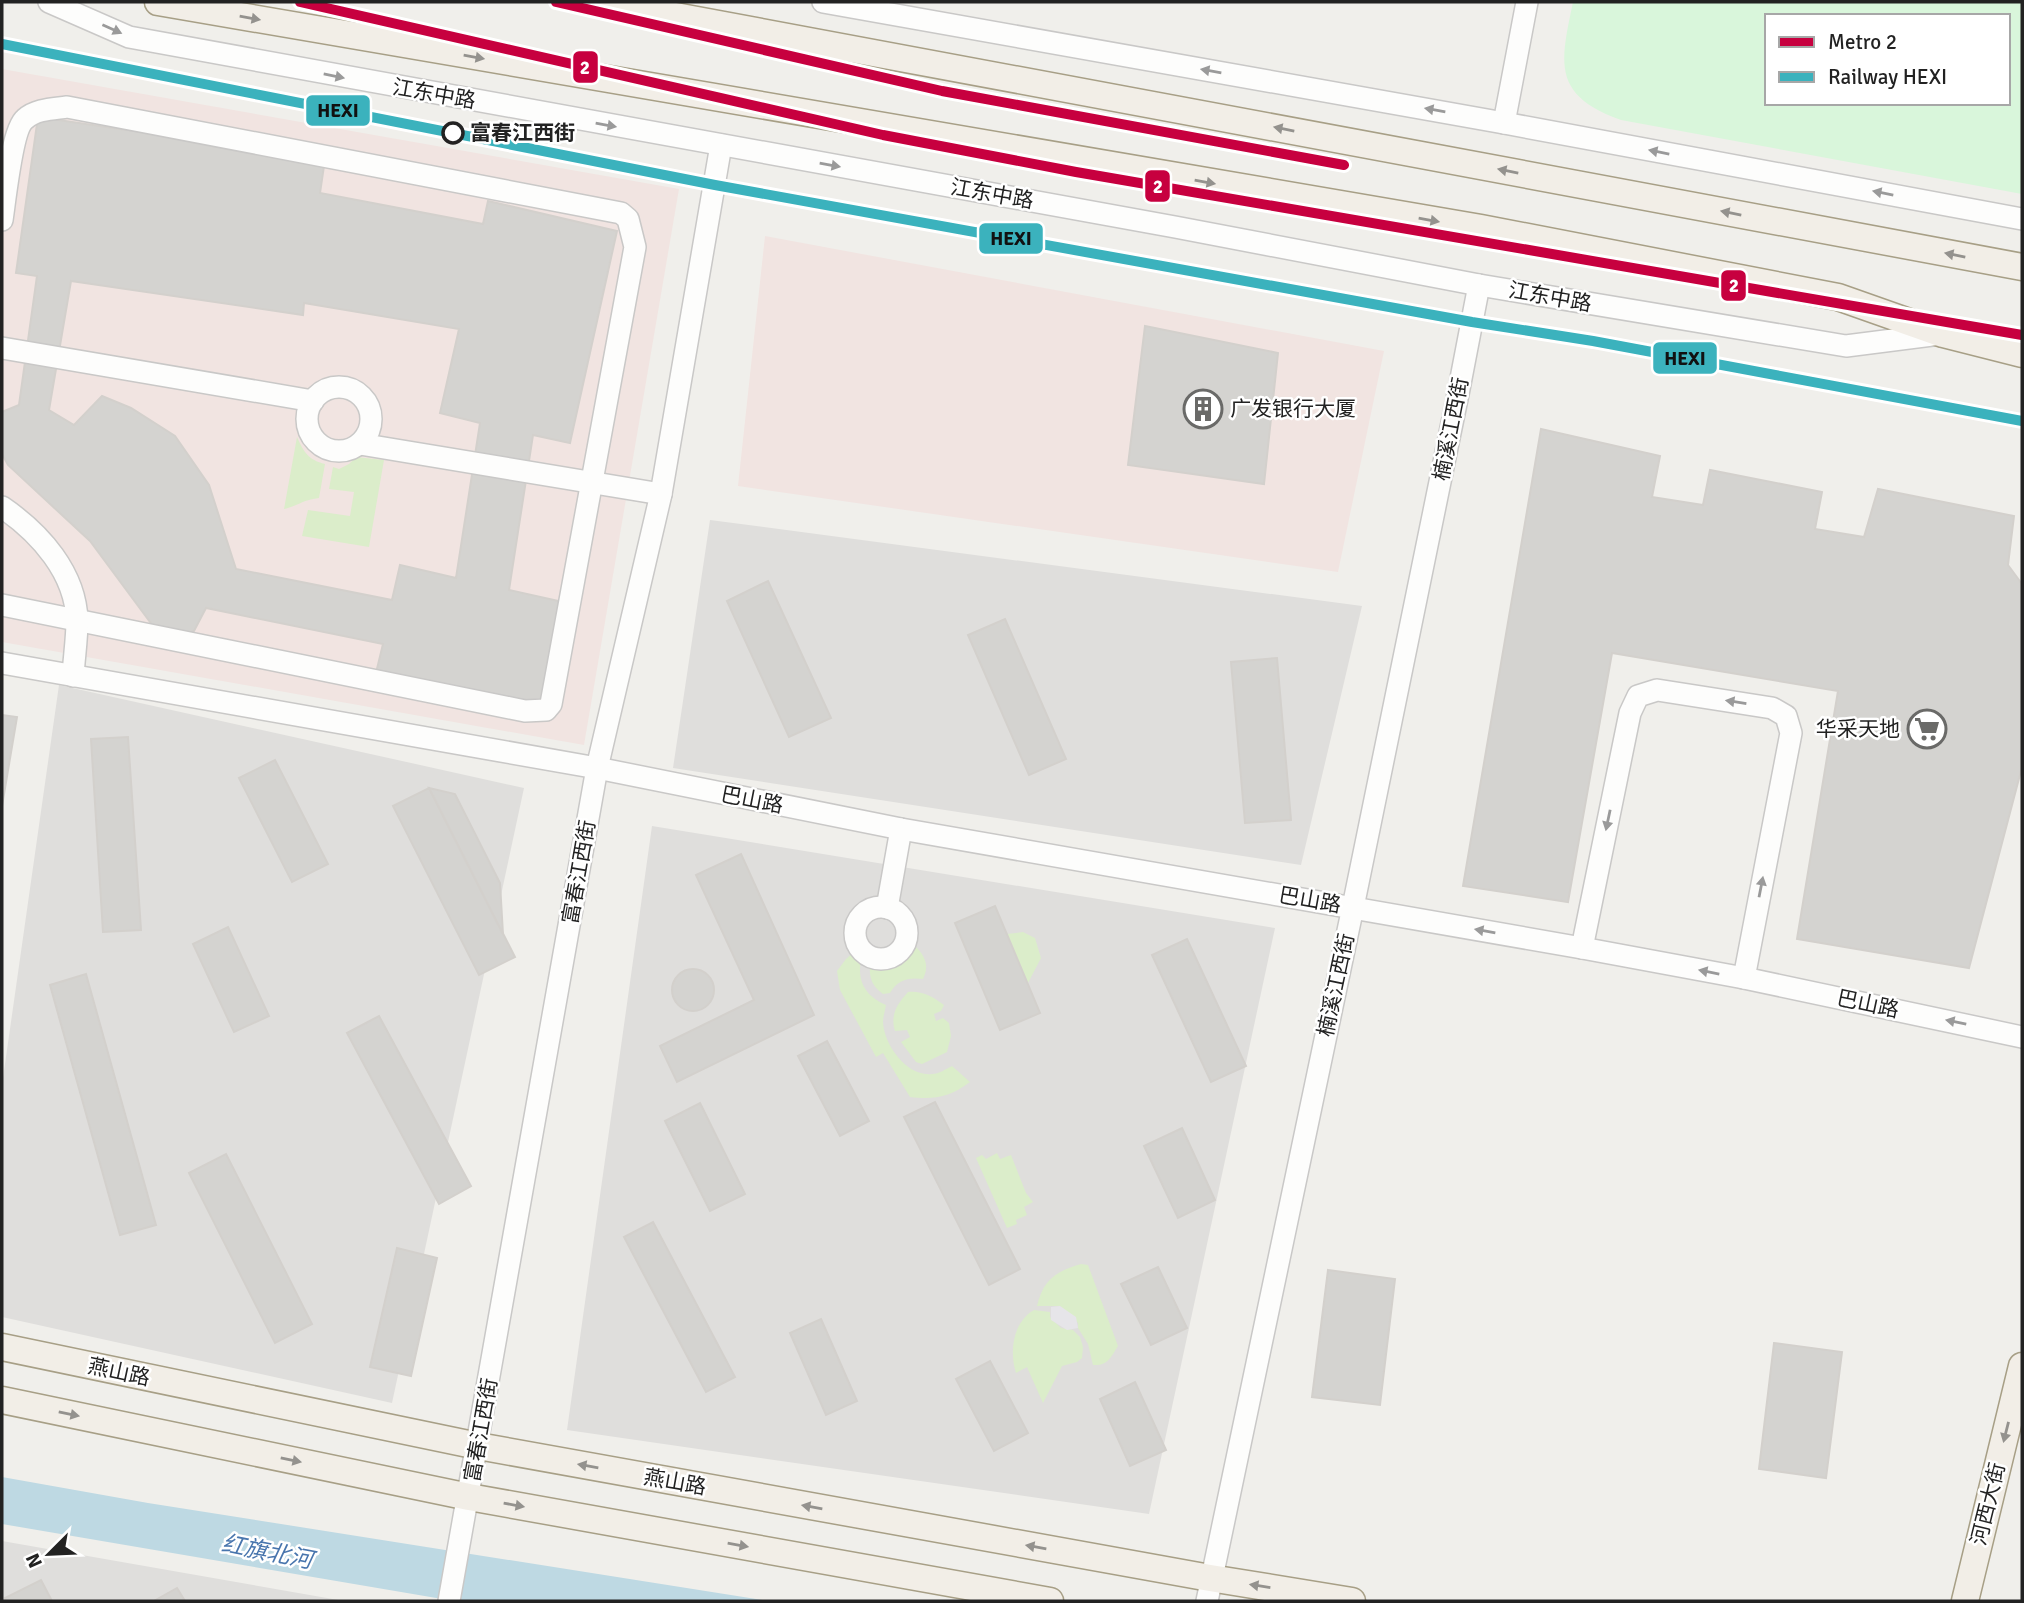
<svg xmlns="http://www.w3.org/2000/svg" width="2024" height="1603" font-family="Signika,'Noto Sans SC',sans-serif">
  <rect width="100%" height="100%" fill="#f0efeb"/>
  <g fill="#dfdedc">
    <path d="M710,520L1362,606L1301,865L673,768Z"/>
    <path d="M59,685L524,788L392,1403L2,1317V1085Z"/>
    <path d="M652,826L1275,928L1149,1514L567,1430Z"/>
    <path d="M2,1541L344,1601H2Z"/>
  </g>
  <g fill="#f1e4e1">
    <path d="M2,69L679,189L584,745L2,642Z"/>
    <path d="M765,236L1384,351L1338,572L738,486Z"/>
  </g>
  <g fill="#dbedca">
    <path d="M297,437C304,453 309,460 325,464L319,498C302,500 298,506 284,509Z"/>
    <path d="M356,457L384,460L369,547L302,536L308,510L350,516L354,492L329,489L333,467L339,469L349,464Z"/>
    <path d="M1023,932L1035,938L1041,958L1028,983L1007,934Z"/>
    <path d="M912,943C923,953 931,964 923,979C909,977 897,980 890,993L883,994C872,986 869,978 870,965L878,967L900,962Z"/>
    <path d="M854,952L861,959C857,982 865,995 886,1005C885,1011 883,1017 883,1022C884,1045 907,1077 932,1074C939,1074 946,1069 952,1066L970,1082C950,1097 934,1100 910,1097L883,1053L876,1057L840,990L837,971L846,959Z"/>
    <path d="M908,992C923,991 931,996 944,1005L941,1011L934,1014L936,1021L943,1018L949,1023L951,1036L947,1052L922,1064L916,1062L901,1042L910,1037L907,1030L895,1031C890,1015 897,1004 908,992Z"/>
    <path d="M997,1153L1000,1159L1011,1155L1026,1193L1033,1202L1024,1207L1027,1215L1016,1220L1017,1224L1007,1228L976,1158L982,1155L986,1159Z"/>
    <path d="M1081,1264L1088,1265L1118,1346C1111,1357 1108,1366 1093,1365L1088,1344L1078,1328V1323L1060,1306H1037C1043,1280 1056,1271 1081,1264Z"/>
    <path d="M1034,1310L1050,1312V1317L1061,1328L1073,1330L1080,1337L1083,1347L1082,1358L1077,1362L1062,1366L1043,1403L1027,1367L1016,1373C1009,1351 1013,1322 1034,1310Z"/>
  </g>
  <path fill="#d9f6db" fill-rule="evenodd" d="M1573,2H2022V194L1621,120C1552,95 1560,64 1573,2ZM1767,16H2008V103H1767Z"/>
  <path fill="#e6e5e9" d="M1060,1306L1076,1317L1078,1328L1067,1330L1051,1320V1307Z"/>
  <path fill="#bed9e3" d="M2,1477L148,1503L769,1601H454L2,1524Z"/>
  <g fill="#d4d3d0" stroke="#d3d0cc" stroke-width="2" fill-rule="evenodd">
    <path d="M38,117L325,159L320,193L483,224L488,201L617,231L570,443L533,435L509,590L563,602L539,710L376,673L383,644L206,608L194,631L176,638L159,634L90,541L8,465L2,454V412L19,405L37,276L16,273ZM71,281L303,315L304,303L459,329L440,413L480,423L456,578L400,565L392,600L236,569L209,485L175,436L131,408L102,396L74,425L49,410Z"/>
    <path d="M1145,326L1278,353L1264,484L1128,465Z"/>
    <path d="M1541,429L1660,456L1652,497L1703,505L1710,470L1822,492L1815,529L1864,537L1878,489L2014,516L2008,565L2022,584V767L1969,968L1797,939L1838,691L1612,653L1568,902L1463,886Z"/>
    <path d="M768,581L831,718L789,737L727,601Z"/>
    <path d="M1005,619L1066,759L1029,775L968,635Z"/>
    <path d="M1277,658L1291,820L1245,823L1231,662Z"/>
    <path d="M2,715L17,717L2,806Z"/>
    <path d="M128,737L141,930L103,932L91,739Z"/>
    <path d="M275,760L328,864L292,882L239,778Z"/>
    <path d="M429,788L515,957L479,975L393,806Z"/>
    <path d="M429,788L455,794L500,883L503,934Z"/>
    <path d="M741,854L814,1015L677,1082L660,1046L754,1000L696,875Z"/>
    <path d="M995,906L1040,1013L1000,1030L955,923Z"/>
    <path d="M228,927L269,1016L234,1032L193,944Z"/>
    <path d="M1187,939L1246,1066L1211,1082L1152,955Z"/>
    <circle cx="693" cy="990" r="21"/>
    <path d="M86,974L156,1225L120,1235L50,985Z"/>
    <path d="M379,1016L471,1186L439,1204L347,1033Z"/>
    <path d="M827,1041L869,1121L840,1136L798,1056Z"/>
    <path d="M935,1102L1020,1269L989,1285L904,1117Z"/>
    <path d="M700,1103L745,1194L710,1211L665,1121Z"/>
    <path d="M1182,1128L1215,1200L1178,1218L1144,1146Z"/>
    <path d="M226,1154L312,1324L275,1343L189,1173Z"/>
    <path d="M653,1222L735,1377L706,1392L624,1237Z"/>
    <path d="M397,1248L437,1258L411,1376L370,1367Z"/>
    <path d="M1158,1267L1187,1328L1151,1345L1121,1284Z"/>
    <path d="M1328,1270L1395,1279L1380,1405L1312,1397Z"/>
    <path d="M821,1319L857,1401L826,1415L790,1333Z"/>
    <path d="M1774,1343L1842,1352L1826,1478L1759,1469Z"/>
    <path d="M990,1361L1028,1433L994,1451L956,1379Z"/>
    <path d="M1135,1382L1166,1450L1130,1466L1100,1399Z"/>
    <path d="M41,1580L52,1601H6L5,1598Z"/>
    <path d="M177,1588L185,1601H154Z"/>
  </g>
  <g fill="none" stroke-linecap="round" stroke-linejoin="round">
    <defs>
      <g id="minor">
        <path d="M49,2L129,37L1175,227L1479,285L1846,346L1940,334"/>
        <path d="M823,2L1504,123L2022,219"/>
        <path d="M1504,123L1527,2"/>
        <path d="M2,220C5,201 12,129 25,119C36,109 53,109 67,107L621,213L628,219L635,247L551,704L546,710L525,711L2,605"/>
        <path d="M2,348L313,401"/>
        <circle cx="339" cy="419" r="32"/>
        <path d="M360,444L661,494"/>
        <path d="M2,507C40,533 76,573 77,621C77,639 74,658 73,676"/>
        <path d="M2,663L597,768L901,829L1582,948L1744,978L2022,1037"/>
        <circle cx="881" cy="933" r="26"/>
        <path d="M887,908L901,829"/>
        <path d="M1582,948L1630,713L1638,696L1657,690L1772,708L1786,716L1791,733L1744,978"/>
        <path d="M449,1601L597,768L661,494L721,145"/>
        <path d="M1207,1601L1353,907L1459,389L1479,285"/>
      </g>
      <g id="major">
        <path d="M158,2L1481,228L1838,297L1943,334L2022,354"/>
        <path d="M600,2L2022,267"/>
        <path d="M2,1347L478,1446L1210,1578L1352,1601"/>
        <path d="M2,1400L469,1497L1050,1601"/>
        <path d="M1965,1601L2022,1366"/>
      </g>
    </defs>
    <use href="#minor" stroke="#c9c8c7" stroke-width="24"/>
    <use href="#major" stroke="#a79f86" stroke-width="29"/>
    <use href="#minor" stroke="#fdfdfc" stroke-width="21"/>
    <use href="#major" stroke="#f2eee7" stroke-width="26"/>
    <defs>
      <path id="rail-1" d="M2,44L715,185L1472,322L1593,341L2022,421"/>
    </defs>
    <use href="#rail-1" stroke="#fff" stroke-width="16"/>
    <use href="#rail-1" stroke="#3bb2bd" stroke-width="10"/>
    <defs>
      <g id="metro-1">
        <path d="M300,2L883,135L1076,172L2022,335"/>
        <path d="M556,2L942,91L1344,165"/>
      </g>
    </defs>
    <use href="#metro-1" stroke="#fff" stroke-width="16"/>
    <use href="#metro-1" stroke="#c7003f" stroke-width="10"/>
  </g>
  <defs><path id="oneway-solid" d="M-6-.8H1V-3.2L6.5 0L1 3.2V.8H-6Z" transform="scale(1.75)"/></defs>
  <g fill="#94928e">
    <use href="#oneway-solid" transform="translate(250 18) rotate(10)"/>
    <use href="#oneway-solid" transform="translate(474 57) rotate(10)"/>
    <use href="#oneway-solid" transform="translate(1284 129) rotate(-169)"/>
    <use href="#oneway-solid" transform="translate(1508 171) rotate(-169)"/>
    <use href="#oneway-solid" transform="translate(1205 182) rotate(10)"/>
    <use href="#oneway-solid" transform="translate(1731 213) rotate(-169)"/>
    <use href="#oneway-solid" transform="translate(1429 220) rotate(10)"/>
    <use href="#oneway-solid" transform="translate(1955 255) rotate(-169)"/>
    <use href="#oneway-solid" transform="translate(69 1414) rotate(12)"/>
    <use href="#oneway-solid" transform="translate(2006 1432) rotate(104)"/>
    <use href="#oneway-solid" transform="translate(291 1460) rotate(12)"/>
    <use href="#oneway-solid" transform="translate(588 1466) rotate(-170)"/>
    <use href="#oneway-solid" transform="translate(514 1505) rotate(10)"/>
    <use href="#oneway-solid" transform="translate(812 1507) rotate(-170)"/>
    <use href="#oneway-solid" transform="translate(738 1545) rotate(10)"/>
    <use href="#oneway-solid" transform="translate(1036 1547) rotate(-170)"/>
    <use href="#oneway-solid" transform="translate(1260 1586) rotate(-171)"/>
  </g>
  <g fill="#9a9a9a">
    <use href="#oneway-solid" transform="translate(112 29) rotate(24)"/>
    <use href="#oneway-solid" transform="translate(1211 71) rotate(-170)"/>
    <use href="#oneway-solid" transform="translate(334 76) rotate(11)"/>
    <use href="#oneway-solid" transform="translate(1435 110) rotate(-170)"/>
    <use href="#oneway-solid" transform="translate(606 125) rotate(10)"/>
    <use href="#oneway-solid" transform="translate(1659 152) rotate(-169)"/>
    <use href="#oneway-solid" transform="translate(830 165) rotate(10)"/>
    <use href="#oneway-solid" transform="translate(1883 193) rotate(-169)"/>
    <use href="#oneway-solid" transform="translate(1736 702) rotate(-171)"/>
    <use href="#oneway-solid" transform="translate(1608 820) rotate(102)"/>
    <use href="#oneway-solid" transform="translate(1761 887) rotate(-79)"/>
    <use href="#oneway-solid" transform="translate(1485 931) rotate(-170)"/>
    <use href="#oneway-solid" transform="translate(1709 972) rotate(-169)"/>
    <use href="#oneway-solid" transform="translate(1956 1022) rotate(-168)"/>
  </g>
  <defs>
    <symbol id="building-ring" viewBox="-11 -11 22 22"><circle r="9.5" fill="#fff" stroke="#6a6a68" stroke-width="1.5"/><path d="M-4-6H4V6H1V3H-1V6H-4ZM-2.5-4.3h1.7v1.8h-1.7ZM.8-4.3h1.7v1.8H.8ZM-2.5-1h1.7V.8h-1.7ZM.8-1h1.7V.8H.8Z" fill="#6a6a68"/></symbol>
    <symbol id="supermarket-ring" viewBox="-11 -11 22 22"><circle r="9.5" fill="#fff" stroke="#6a6a68" stroke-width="1.5"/><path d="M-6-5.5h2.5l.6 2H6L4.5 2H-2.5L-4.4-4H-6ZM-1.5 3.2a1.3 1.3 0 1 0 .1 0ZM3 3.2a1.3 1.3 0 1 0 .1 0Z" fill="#6a6a68"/></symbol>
  </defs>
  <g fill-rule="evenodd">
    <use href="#building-ring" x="1181" y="387" width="44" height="44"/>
    <use href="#supermarket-ring" x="1905" y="707" width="44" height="44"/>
  </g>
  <circle fill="#fff" stroke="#222" stroke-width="3.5" cx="453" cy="133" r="10"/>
  <g text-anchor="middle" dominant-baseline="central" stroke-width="5" stroke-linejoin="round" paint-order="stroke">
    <g font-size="21" fill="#222" stroke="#fff">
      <text transform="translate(434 94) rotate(10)">江东中路</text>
      <text transform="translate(992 194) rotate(10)">江东中路</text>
      <text transform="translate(1550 297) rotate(10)">江东中路</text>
      <text transform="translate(1451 429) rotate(-79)">楠溪江西街</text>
      <text transform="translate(752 800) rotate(11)">巴山路</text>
      <text transform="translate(579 872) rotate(-80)">富春江西街</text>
      <text transform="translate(1310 900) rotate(10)">巴山路</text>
      <text transform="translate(1336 985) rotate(-78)">楠溪江西街</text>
      <text transform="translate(1868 1004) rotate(12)">巴山路</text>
      <text transform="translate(119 1372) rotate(12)">燕山路</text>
      <text transform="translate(481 1430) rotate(-80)">富春江西街</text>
      <text transform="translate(675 1482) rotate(10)">燕山路</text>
      <text transform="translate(1988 1504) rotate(-76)">河西大街</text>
    </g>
    <g font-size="21" font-weight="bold" fill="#222" stroke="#fff" text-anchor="start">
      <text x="470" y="133">富春江西街</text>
    </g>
    <g font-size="21" fill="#222" stroke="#fff" text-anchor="start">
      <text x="1230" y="409">广发银行大厦</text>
      <text x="1900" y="729" text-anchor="end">华采天地</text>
    </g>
    <g font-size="23" font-style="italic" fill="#4875ad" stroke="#fff">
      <text transform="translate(267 1552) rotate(11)">红旗北河</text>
    </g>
  </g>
  <g stroke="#fff" stroke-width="2.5">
    <rect x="572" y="50" width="27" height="34" rx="7" fill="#c7003f"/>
    <rect x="305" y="94" width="66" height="33" rx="7" fill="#3bb2bd"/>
    <rect x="1144" y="169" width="27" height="34" rx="7" fill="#c7003f"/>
    <rect x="978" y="222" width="66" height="33" rx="7" fill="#3bb2bd"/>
    <rect x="1720" y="269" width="27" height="33" rx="7" fill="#c7003f"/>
    <rect x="1652" y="341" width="66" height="34" rx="7" fill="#3bb2bd"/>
  </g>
  <g font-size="19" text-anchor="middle" font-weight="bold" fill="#fff">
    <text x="585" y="74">2</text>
    <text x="1158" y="193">2</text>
    <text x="1734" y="292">2</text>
  </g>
  <g font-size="19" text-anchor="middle" font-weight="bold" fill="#111">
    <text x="338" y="117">HEXI</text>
    <text x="1011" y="245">HEXI</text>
    <text x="1685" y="365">HEXI</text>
  </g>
  <rect width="2024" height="1603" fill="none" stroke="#222222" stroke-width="7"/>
  <rect x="1765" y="14" width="245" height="91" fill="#ffffff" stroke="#a7a7a7" stroke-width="2"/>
  <rect x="1779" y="37" width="35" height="10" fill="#c7003f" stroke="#a7a7a7" stroke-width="2"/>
  <text x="1828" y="49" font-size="21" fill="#222222">Metro 2</text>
  <rect x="1779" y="72" width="35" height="10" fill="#3bb2bd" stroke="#a7a7a7" stroke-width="2"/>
  <text x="1828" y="84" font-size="21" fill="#222222">Railway HEXI</text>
  <g transform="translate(49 1554) rotate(246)" stroke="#ffffff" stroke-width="5" paint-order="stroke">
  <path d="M0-5L12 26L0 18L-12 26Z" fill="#222222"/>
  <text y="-10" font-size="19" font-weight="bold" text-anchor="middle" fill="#222222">N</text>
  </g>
</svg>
